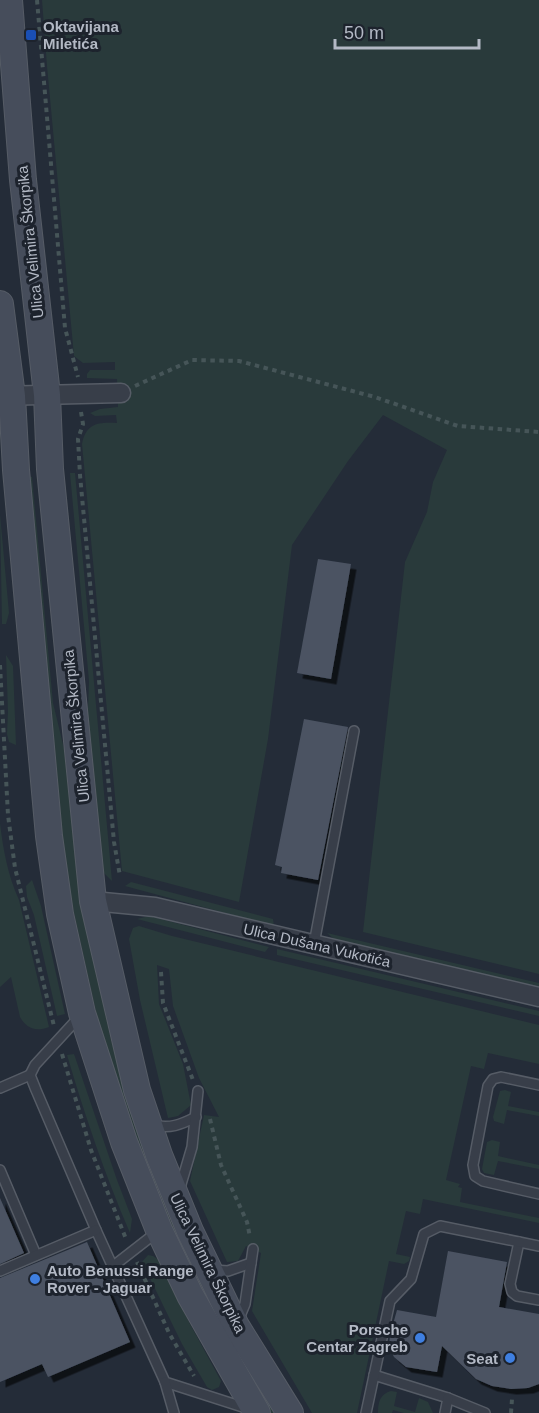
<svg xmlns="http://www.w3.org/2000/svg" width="539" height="1413" font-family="Arial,sans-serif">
  <defs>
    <filter id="shadow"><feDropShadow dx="5.5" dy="5.5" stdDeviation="0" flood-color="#0009"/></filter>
  </defs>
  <rect width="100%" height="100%" fill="#242c38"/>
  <g fill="#293a3b">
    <path d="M42,0H539V974L363,932L405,562L427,512L433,482L447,450L383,415L348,461L292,545L268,739L239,902L122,871L82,444C86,423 98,422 117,423L116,415L95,416L90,413L100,409L118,407L117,379L87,378V374L90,370H115V362L83,363L74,356L47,66Z"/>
    <path d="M70,473H75L112,881L98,867L87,735L89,681Z"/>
    <path d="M28,476L32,477L53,703L67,761L85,919L111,1040L143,1142L277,1413H267L174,1238L137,1147L103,1044L72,904L57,806Z"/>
    <path d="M0,514L9,613L6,624H2Z"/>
    <path d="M6,655L13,666L16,745L9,742L7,734L8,712Z"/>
    <path d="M0,823C3,849 8,876 19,900L49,1027C36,1032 27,1029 20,1017L11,977L0,987Z"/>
    <path d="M32,880L41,906L65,1014L57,1016L34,915L27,897L26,886Z"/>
    <path d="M131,882L273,919L274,926L125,886Z"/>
    <path d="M149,916L269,947L265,952L137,919Z"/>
    <path d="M139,926L172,936L539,1025V1064L488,1053L484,1069L471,1066L446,1180L460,1184L458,1187L462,1188L460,1202L539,1218V1223L423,1199L420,1214L406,1211L396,1254L410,1257L409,1261L404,1264L389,1261L357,1413H312L252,1311L261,1253L246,1246L238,1261L227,1262L190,1181L204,1115L219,1117L199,1078L173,1006L169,969L157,965L159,1004L183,1064L191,1105L178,1116L168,1118L140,1000L129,939L133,928Z"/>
    <path d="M327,933L539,983V990L336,941Z"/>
    <path d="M277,949L539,1011V1016L277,955Z"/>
    <path d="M74,1054L117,1180L132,1219L130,1233C105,1175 85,1116 67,1055Z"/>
    <path d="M505,1090L511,1092L508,1106L539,1112V1116L507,1110L504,1124L494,1121L493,1117L500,1091Z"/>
    <path d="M492,1140L500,1142L498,1156L539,1165V1169L498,1161L494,1175L484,1173L482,1169L487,1142Z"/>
    <path d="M148,1255L153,1256L159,1260L190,1324L221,1381L219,1387L212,1390L207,1387L182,1344L142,1262Z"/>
    <path d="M391,1391L397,1392L394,1406L415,1412L419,1398L428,1402L433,1413H404L393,1410L392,1413H378C378,1402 380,1394 391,1391Z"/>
  </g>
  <g fill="#4b5362" filter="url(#shadow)">
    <path d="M318,559L351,564L331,679L297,673Z"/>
    <path d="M304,719L348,727L318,880L281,873L282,867L275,865Z"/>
    <path d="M0,1198L24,1253L0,1264Z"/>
    <path d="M87,1242L130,1342L48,1377L42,1364L0,1382V1278Z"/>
    <path d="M448,1251L507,1262L499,1307L539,1314V1384L528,1388L511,1389L492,1386L476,1379L442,1346L437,1372L406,1367L394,1357L389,1347L390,1335L397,1310L436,1317Z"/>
  </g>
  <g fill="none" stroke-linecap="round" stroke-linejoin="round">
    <defs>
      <g id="service">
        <path d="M314,944L354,731"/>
        <path d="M81,1015L35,1065L30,1075L36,1090L96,1230L165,1382L249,1409"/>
        <path d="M539,1085L501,1077L493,1079L488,1086L473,1165L475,1176L483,1181L539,1194"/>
        <path d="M0,1088L30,1075"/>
        <path d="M153,1125C170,1129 180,1125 196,1117"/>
        <path d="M0,1170L36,1255"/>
        <path d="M179,1191L192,1147L198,1091"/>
        <path d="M519,1242L510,1284L512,1292L517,1296L539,1300"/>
        <path d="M112,1267L157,1232"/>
        <path d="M213,1270L228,1271L251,1263"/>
        <path d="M0,1271L96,1230"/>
        <path d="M238,1321L245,1304L253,1249"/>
        <path d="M374,1375L448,1398L485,1413"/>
        <path d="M165,1382L174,1413"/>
        <path d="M366,1413L390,1301L411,1279L424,1234L440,1226L539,1246"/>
        <path d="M445,1413L448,1398"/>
      </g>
      <g id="minor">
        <path d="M0,396L121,393"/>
        <path d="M93,901L155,907L539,997"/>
      </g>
      <g id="secondary">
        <path d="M9,0L23,180L47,395L50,469L93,901L137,1090L159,1155L190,1231L236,1326L290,1413"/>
        <path d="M0,304L12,396L16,470L49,836L60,914L82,1013L124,1142L159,1230L190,1295L257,1413"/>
      </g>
    </defs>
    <use href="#service" stroke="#565c66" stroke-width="12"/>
    <use href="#minor" stroke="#565c66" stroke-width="21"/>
    <use href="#secondary" stroke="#565c66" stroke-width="28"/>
    <g stroke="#465558" stroke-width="4" stroke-dasharray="4.5 4.5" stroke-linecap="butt">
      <path d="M37,0L65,328L78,377"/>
      <path d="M135,386L192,360L239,361L375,397L458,426L539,432"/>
      <path d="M81,412L83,424L78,439L80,475L114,842L120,876"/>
      <path d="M0,665L8,815L15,868L54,1026"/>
      <path d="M161,972L163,1003L193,1080"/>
      <path d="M62,1054L91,1150L126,1239"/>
      <path d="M210,1119L221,1165L247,1222L250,1237"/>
      <path d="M137,1262L169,1333L194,1376"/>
      <path d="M511,1413L512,1399"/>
    </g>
    <use href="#service" stroke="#383e49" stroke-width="9"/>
    <use href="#minor" stroke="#383e49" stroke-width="18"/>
    <use href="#secondary" stroke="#464d5b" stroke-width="26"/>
  </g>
  <rect fill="#1a4fb4" stroke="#1d232d" stroke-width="2" x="25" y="29" width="12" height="12" rx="3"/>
  <g fill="#3f7fe0" stroke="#1d232d" stroke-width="2">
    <circle cx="35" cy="1279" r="6"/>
    <circle cx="420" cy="1338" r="6"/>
    <circle cx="510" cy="1358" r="6"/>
  </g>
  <g text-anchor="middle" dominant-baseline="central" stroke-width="6" stroke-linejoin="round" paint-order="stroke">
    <g font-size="15" font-weight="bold" fill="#b3b9c5" stroke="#1d232d" text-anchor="start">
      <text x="43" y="26">Oktavijana<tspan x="43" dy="17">Miletića</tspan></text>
      <text x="47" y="1270">Auto Benussi Range<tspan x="47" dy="17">Rover - Jaguar</tspan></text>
      <text x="408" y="1329" text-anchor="end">Porsche<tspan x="408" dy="17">Centar Zagreb</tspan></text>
      <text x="498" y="1358" text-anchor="end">Seat</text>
    </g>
    <g font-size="15" fill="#b3b9c5" stroke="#1d232d">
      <text transform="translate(30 242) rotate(-96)">Ulica Velimira Škorpika</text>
      <text transform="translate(76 726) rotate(-96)">Ulica Velimira Škorpika</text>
      <text transform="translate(317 945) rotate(13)">Ulica Dušana Vukotića</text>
      <text transform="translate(208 1263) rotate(64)">Ulica Velimira Škorpika</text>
    </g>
  </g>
  <path d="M335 39v9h144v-9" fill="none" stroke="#b3b9c5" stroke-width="3"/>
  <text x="344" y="39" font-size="18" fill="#b3b9c5" stroke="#1d232d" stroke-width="4.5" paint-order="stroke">50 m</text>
</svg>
